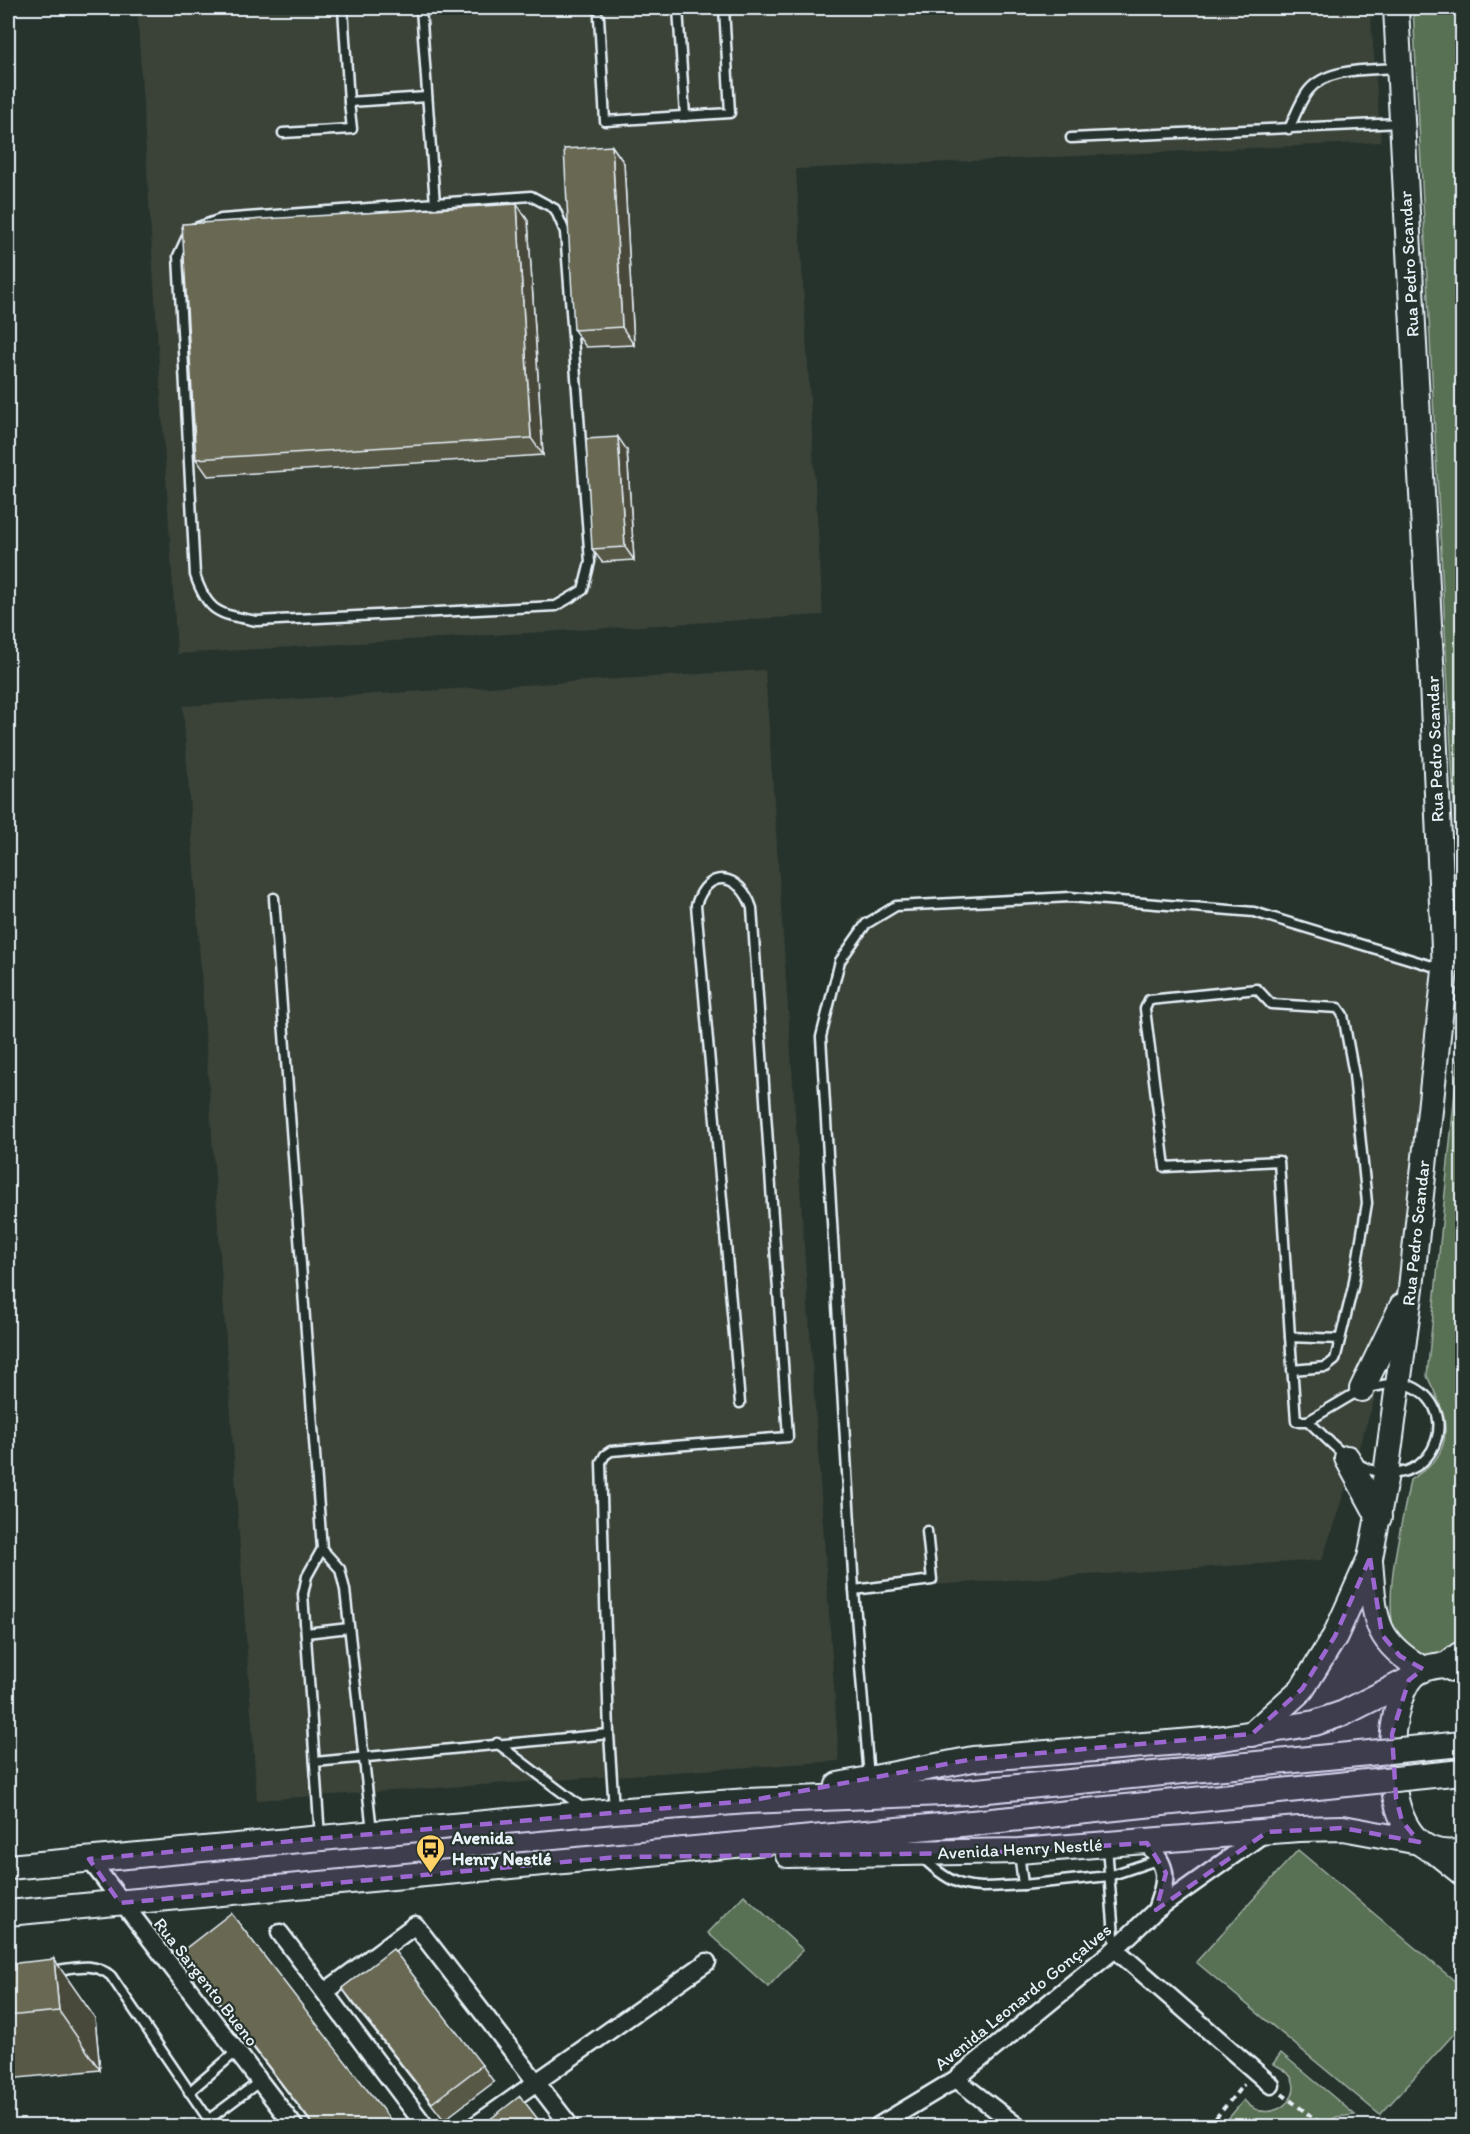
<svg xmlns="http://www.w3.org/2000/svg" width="1470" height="2134" font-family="Itim,sans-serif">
  <rect width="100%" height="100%" fill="#26332d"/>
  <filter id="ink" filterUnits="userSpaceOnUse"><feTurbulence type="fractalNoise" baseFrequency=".0167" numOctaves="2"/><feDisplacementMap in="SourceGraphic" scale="12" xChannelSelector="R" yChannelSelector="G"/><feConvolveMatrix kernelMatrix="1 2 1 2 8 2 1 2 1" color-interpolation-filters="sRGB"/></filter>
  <g filter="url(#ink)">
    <g fill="#3a4338">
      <path d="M137,8H1370L1381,142L796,169L823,615L177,654Z"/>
      <path d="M765,670L839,1761L257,1800L183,706Z"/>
      <path d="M1070,897L1262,914L1445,970L1411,1288L1322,1560L854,1590L821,1037L840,961L859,918L896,906Z"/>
    </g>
    <g fill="#596f53" stroke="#a0b0a6" stroke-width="1.5">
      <path d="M1413,8H1462V960Z"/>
      <path d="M1462,1021V1646L1428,1660L1395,1640C1383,1588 1401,1532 1410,1480C1418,1474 1429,1468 1435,1460C1456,1433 1440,1402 1427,1376Z"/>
      <path d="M1298,1850L1462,1987V2025L1380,2115L1196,1962Z"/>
      <path d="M744,1895L803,1950L768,1987L708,1933Z"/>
      <path d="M1281,2053L1355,2115L1336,2117L1325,2126H1222L1244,2100C1271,2134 1323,2084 1273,2064Z"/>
    </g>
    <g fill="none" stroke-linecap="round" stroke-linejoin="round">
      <defs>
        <g id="lane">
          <path d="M343,8L349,102L427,97"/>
          <path d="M421,8L435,204"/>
          <path d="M678,8L685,116"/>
          <path d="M599,17L605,121L730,113L724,8"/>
          <path d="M1289,129C1295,116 1300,101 1308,91C1327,67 1370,70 1398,68"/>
          <path d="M283,133L352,129L349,102"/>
          <path d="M1071,138L1401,123"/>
          <path d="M531,196L555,209L565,232L590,562L583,590L556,606L257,621C220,614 208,614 195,575L178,256L190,230L221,219Z"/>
          <path d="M274,898L322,1549L307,1576L303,1594L320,1837"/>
          <path d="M1290,1337L1296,1421H1308"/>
          <path d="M1292,1370L1326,1367L1335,1360L1353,1287L1367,1203L1354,1075L1343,1015L1338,1008L1271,1004L1257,989L1149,1000L1145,1009L1165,1167L1279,1161L1290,1337L1340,1339"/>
          <path d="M1399,1382C1470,1399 1436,1495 1369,1469C1344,1459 1327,1439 1308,1421L1362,1389Z"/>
          <path d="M322,1549L340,1569L345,1590L372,1831"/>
          <path d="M854,1590L932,1580L927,1531"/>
          <path d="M306,1633L349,1628"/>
          <path d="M497,1743L584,1809"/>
          <path d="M315,1762L609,1734"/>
          <path d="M869,1778L854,1590L821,1037L840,961L866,924L896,906L1070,897L1254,912L1442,969"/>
          <path d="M614,1810L609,1734L601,1462L605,1455L611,1451L788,1437L752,908C740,873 708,867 696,905L740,1403"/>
          <path d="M1107,1846L1115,1949"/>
          <path d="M1019,1852L1023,1885L1109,1876L1160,1859"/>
          <path d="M923,1858C960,1894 975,1887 1023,1885"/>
          <path d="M52,1971C74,1968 93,1961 111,1976L213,2126"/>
          <path d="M189,2092L236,2052"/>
          <path d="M208,2120L259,2082"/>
        </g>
        <g id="street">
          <path d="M1147,1843C1170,1870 1167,1878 1156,1910"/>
          <path d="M89,1859L294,2126"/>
          <path d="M280,1933L425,2126"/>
          <path d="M1115,1949L1271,2085"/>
          <path d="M325,1992L415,1925L570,2126"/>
          <path d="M956,2079L1017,2126"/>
          <path d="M474,2126L707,1962"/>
          <path d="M878,2126L956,2079L1115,1949L1156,1910L1266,1832"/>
        </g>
        <g id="secondary">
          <path d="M1362,1389L1402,1306"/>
          <path d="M1347,1458L1379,1517"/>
          <path d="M1370,1561C1375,1615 1371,1640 1423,1669"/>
          <path d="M1462,1669C1447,1662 1418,1665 1408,1681C1380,1728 1381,1869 1462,1851"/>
          <path d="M1252,1734L1302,1689L1335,1636L1370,1558L1386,1474L1411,1288L1445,970L1431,661L1396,8"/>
          <path d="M838,1785L973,1759L1217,1739L1315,1723L1344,1713L1409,1680"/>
          <path d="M1437,1853L1462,1873"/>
          <path d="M788,1855L1019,1851L1299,1829L1343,1828L1419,1842"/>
          <path d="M8,1867L614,1811L748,1801L967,1792"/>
          <path d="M8,1913L972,1823"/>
        </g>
        <path id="highway" d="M1453,1665L1462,1658"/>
      </defs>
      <use href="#lane" stroke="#e8f1f8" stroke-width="13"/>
      <use href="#street" stroke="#e8f1f8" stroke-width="21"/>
      <use href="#secondary" stroke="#e8f1f8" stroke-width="28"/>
      <use href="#highway" stroke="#e8f1f8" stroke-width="36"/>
      <g stroke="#e8f1f8" stroke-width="4" stroke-dasharray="6 4.5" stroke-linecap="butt">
        <path d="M1282,2094L1324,2126"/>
        <path d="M1209,2126L1244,2084"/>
      </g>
      <use href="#lane" stroke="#26332d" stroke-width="8"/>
      <use href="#street" stroke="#26332d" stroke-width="16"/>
      <use href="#secondary" stroke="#26332d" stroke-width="24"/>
      <use href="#highway" stroke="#26332d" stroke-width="32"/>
      <defs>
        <g id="secondary-bridge">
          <path d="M967,1792L1462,1744"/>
          <path d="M972,1823L1462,1772"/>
        </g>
      </defs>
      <use href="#secondary-bridge" stroke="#e8f1f8" stroke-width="28" stroke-linecap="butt"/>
      <use href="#secondary-bridge" stroke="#26332d" stroke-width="24"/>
    </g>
    <g fill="#595947" stroke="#e8f1f8" stroke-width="1.5">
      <path d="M612,146L624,163L634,345L586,347L574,330Z"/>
      <path d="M517,204L528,221L543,455L208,476L196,459Z"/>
      <path d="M627,450L634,560L602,562L592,549Z"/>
      <path d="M181,1952L396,2127H314L195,1972Z"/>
      <path d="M8,1964L95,2018L100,2070L8,2079Z"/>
      <path d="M342,1988L482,2065L494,2082L444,2120L354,2005Z"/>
    </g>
    <g fill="#49493a" stroke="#e8f1f8" stroke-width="1.5">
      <path d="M612,146L624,163L634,345L622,327Z"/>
      <path d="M517,204L528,221L543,455L531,438Z"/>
      <path d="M618,437L627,450L634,560L625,547Z"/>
      <path d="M54,1959L95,2018L100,2070L59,2011Z"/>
    </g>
    <g fill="#686853" stroke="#e8f1f8" stroke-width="1.5">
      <path d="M612,146L622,327L574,330L564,149Z"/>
      <path d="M517,204L531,438L196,459L182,224Z"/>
      <path d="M618,437L625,547L592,549L586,439Z"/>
      <path d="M231,1913L396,2127H315L181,1952Z"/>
      <path d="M393,1949L482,2065L432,2103L342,1988Z"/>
      <path d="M54,1959L59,2011L8,2016V1964Z"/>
      <path d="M520,2096L544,2127H480Z"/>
      <path d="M184,2120L189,2127H174Z"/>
    </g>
  </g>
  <path fill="#9c67d0" fill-opacity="0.2" stroke="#9c67d0" stroke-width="4.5" stroke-dasharray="12 8" stroke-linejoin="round" d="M1370,1558L1382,1635L1400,1656L1423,1669L1409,1680L1392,1734L1396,1798L1402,1821L1419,1842L1343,1828L1267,1832L1156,1910L1166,1873L1147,1843L984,1853L618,1857L120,1903L89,1859L748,1801L973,1759L1252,1734L1302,1689L1335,1636Z"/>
  <defs>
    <symbol id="bus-pin" viewBox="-11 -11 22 30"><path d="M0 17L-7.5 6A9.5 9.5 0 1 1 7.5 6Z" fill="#ffd166" stroke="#26332d"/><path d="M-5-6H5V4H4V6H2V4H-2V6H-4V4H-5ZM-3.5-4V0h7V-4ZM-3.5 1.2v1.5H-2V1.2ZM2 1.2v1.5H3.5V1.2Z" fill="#111"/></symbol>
  </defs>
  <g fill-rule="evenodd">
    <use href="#bus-pin" x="414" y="1832" width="33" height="45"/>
  </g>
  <g text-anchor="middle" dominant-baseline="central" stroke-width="4.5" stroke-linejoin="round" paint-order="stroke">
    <g font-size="18" fill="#e8f1f8" stroke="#26332d">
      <text transform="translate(1409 264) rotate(-93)">Rua Pedro Scandar</text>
      <text transform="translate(1435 749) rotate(-92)">Rua Pedro Scandar</text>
      <text transform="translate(1416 1233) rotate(-84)">Rua Pedro Scandar</text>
      <text transform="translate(1020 1849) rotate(-3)">Avenida Henry Nestlé</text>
      <text transform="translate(206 1982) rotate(52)">Rua Sargento Bueno</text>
      <text transform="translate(1023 1997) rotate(-39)">Avenida Leonardo Gonçalves</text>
    </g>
    <g font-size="18" font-weight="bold" fill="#e8f1f8" stroke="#26332d" text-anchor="start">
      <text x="452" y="1838">Avenida<tspan x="452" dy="21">Henry Nestlé</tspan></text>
    </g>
  </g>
  <rect width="1470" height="2134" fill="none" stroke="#26332d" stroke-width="30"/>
  <rect x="15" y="15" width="1440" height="2104" fill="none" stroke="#e8f1f8" stroke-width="2" filter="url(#ink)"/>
</svg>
